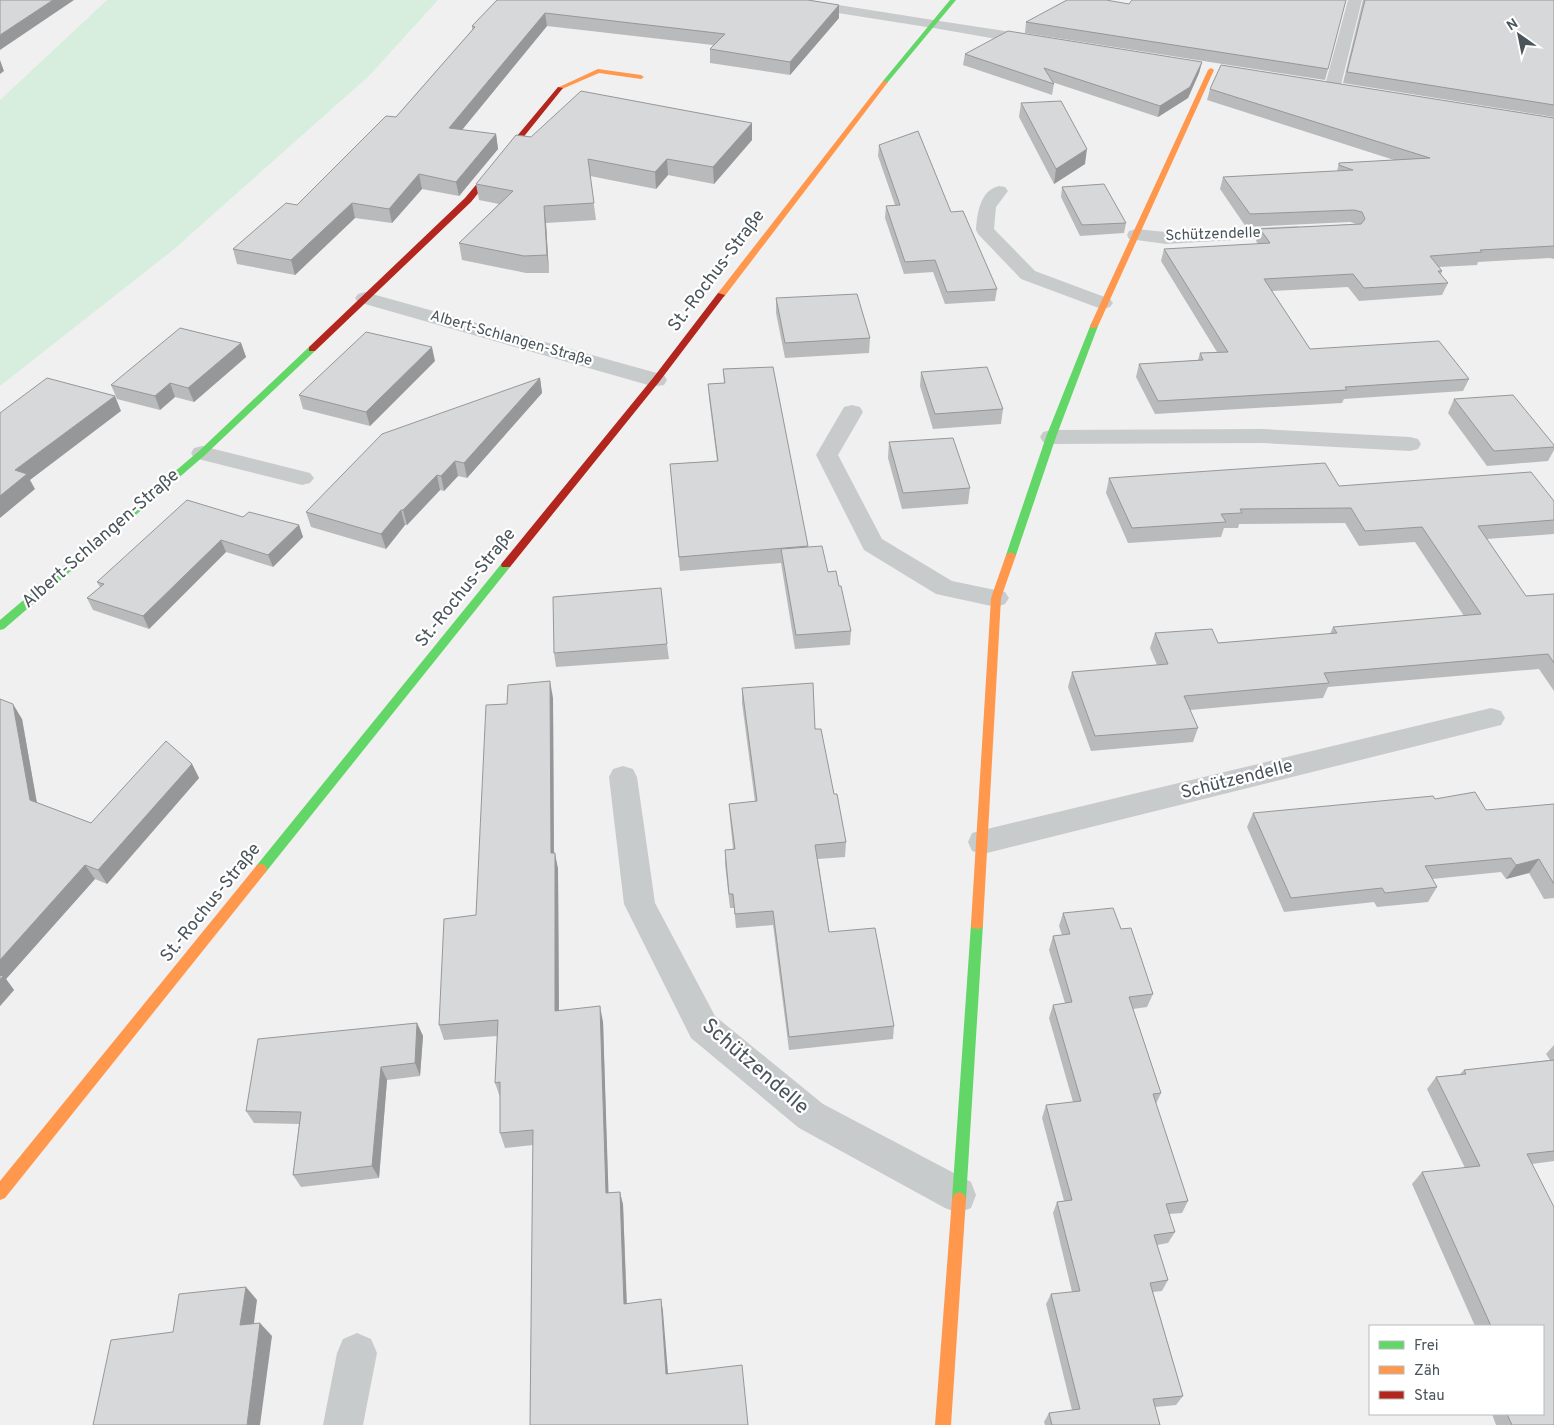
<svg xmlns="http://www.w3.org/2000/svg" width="1554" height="1425" font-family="Overpass,sans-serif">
  <rect width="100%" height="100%" fill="#f1f0f0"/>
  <path fill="#d7eede" d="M107,0H438L370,75L173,250L0,386V100Z"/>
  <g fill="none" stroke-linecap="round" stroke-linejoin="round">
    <path fill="#c8cbcc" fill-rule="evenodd" d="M774,0H807L933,20L938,21L940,24L938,27L933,28L781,4Z"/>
    <g fill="#c8cbcc" fill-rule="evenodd">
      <path d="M1348,0H1362L1340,89L1338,92H1326L1324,89Z"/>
      <path d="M933,20L1037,36L1042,38L1045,41L1042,44L1037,46L928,27L926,24L928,21Z"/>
      <path d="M999,186L1005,187L1008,191L996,207L994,229L1035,271L1110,299L1113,303L1110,307L1103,309L1096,307L1021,279L978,234L976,230C977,214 980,190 999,186Z"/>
      <path d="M1297,226L1304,228L1306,232L1304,236L1166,244L1129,239L1127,235L1129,231L1136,229L1166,232Z"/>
      <path d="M365,292L664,375L667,380L664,385L656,386L648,385L358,302L355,298L358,294Z"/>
      <path d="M852,405L860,407L863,412L838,455L882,539L952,581L1005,592L1009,598L1005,604L996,607L936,594L864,550L816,455L844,407Z"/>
      <path d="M1263,429L1410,437L1418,439L1421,444L1418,449L1410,451L1263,443L1051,444L1043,442L1040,437L1043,432L1051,430Z"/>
      <path d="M202,446L310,473L314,478L310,483L302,485L194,458L191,453L194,448Z"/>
      <path d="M1491,708L1501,711L1505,718L1501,725L983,854L972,851L968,842L972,833L983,830Z"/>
      <path d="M623,766L633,769L637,777L655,903L715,1016L823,1104L971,1182L976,1195L971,1208L958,1213L945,1208L799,1128L691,1038L624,904L609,777L613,769Z"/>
      <path d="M357,1333L371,1339L377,1353L363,1425H323L337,1353L343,1339Z"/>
    </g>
    <g fill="#63d668" fill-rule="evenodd">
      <path d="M950,0H956L887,83H883V81Z"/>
      <path d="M1091,324H1094L1098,326L1056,437L1016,555L1015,557H1007L1006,555L1046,437Z"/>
      <path d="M312,346L315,347V351L205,455L4,629L0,630V620L199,451L309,347Z"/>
      <path d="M506,562L511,565L510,567L265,873L261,874L257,873L255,869L257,865L502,563Z"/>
      <path d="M977,919L982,920L983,924L966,1199L964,1204L959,1206L954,1204L952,1199L971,924L972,920Z"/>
    </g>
    <g fill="#ff974d" fill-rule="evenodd">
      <path d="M1211,68L1214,70L1098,326L1094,328H1091L1090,326L1208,70Z"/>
      <path d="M598,69L641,75L644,77L641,79L599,73L562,89L557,88Z"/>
      <path d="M883,81L888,82L724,297H718V293Z"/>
      <path d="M1011,552L1016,555L1001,598L983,924L982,928L977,929L972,928L971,924L991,598L1006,555Z"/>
      <path d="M261,864L265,865L267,869L265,873L5,1198L0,1200V1181L257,865Z"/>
      <path d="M959,1192L964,1194L966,1199L951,1425H935L952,1199L954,1194Z"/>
    </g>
    <g fill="#b3261e" fill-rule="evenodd">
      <path d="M558,87L563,88L471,202L315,351H309V347L465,198Z"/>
      <path d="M718,293L725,295L659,382L510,567H502L501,565L502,563L653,378Z"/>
    </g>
  </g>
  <g fill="#b9babb">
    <path d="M497,0H812V1L839,5V18L790,75L710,63V49L713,45L547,26L462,130L496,134L498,149L459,196L422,189L392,223L355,218L295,275L237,264L233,249L297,205L396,117L472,30V26Z"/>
    <path d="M1363,0H1554V117L1343,83Z"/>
    <path d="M1129,4L1328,69L1325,80L1025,33L1026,22Z"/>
    <path d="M965,54L1202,62L1199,73L1188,98L1158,117L1052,82L1054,84L1052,95L963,65Z"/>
    <path d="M1210,89L1554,118V259L1550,258L1478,262L1477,265L1439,267L1442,271L1441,275L1448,283L1442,295L1359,301L1348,287L1272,291L1310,349L1469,379L1463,391L1344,399L1342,403L1155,414L1136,377L1139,364L1198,360L1200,353L1217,352L1161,261L1164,249L1258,244L1256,241L1260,229L1356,224L1350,222L1246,227L1220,189L1223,177L1337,171L1339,163L1394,160L1207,100Z"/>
    <path d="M1021,103L1085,164L1054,184L1019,117Z"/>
    <path d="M752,123V140L714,184L668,175L656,189L590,176L596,220L546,223L549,273H526L462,260L459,243L499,204L479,200L476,184L531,137Z"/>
    <path d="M879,145L951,212L997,289L995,301L945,304L933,272L904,274L885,218L886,206L895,205L878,156Z"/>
    <path d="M1062,187L1126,223L1124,233L1080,236L1061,197Z"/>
    <path d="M776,298L870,338L869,353L785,358L776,313Z"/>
    <path d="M241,343L246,357L194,402L175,397L160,410L117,399L111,385Z"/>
    <path d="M435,361L370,426L303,409L299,395Z"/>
    <path d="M773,367L808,547L828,572L851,631L850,645L795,649L781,563L680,571L670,464L717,461L709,398L708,384L724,383L723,369Z"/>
    <path d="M921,372L1003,409L1001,424L933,429L920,386Z"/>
    <path d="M540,378L542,393L467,478L458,476L444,491L440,490L407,525H405L386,549L311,527L306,512Z"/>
    <path d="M1454,399L1554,445V450L1548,461L1487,466L1448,413Z"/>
    <path d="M889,442L970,488L968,504L902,509L888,458Z"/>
    <path d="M1109,478L1339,486L1554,501V534L1487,539L1526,596L1554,594V691L1539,669L1328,687L1323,698L1190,710L1198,728L1193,742L1091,751L1068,687L1072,672L1157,665L1150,648L1155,633L1218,643L1330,634L1333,627L1464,616L1415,542L1359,546L1345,523L1239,524L1238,528H1224L1221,537L1128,543L1106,493Z"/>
    <path d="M243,517L299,525L303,537L273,567L226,552L149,629L93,610L87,598L100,587L97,582Z"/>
    <path d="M667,644L669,659L556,667L554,653Z"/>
    <path d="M742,688L815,729L834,794L846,842L845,857L818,859L829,932L894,1026L893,1039L789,1050L773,925L736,928L734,908H730L725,864V850L733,849L730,819L729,804L755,802L742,703Z"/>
    <path d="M553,698L554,853L558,869L559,1011L603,1022L608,1193L620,1192L623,1205L627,1304L661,1299L663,1312L530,1425L533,1145L505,1148L500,1133V1097L495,1083L497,1036L444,1040L439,1025L476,915L507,704Z"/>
    <path d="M0,699L22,719L37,803L91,823L192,764L199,778L107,884L95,879L6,979L14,990L0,1006Z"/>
    <path d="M1435,799L1486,810L1554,804V898L1544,899L1529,873L1506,879L1501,872L1432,879L1437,887L1428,902L1377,907L1374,902L1284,912L1247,827L1253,813Z"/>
    <path d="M1063,913L1121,929L1153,994L1147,1007L1133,1009L1161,1093L1156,1104L1188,1201L1182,1213L1169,1214L1175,1232L1168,1243L1157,1245L1168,1280L1162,1291L1153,1292L1183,1396L1176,1405L1155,1407L1160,1425H1045L1044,1422L1049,1413L1072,1410L1046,1304L1051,1294L1072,1292L1053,1213L1057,1202L1064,1201L1042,1118L1046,1105L1073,1102L1049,1018L1053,1005L1065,1003L1049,950L1053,936L1062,935L1059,926Z"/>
    <path d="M417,1023L423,1036L420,1076L387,1080L379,1178L301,1187L293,1175L299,1124L254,1123L246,1111Z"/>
    <path d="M1554,1045V1161L1532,1164L1554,1425H1496L1492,1414H1543V1326H1475L1412,1184L1422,1172L1465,1168L1427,1089L1436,1077L1460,1074L1464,1070L1550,1060L1546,1054Z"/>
  </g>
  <g fill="#969798">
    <path d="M53,0H74L0,50V35Z"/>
    <path d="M839,5V18L790,75V62Z"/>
    <path d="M545,13L547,26L452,142L449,128Z"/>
    <path d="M0,60L4,71L0,74Z"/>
    <path d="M1202,62L1199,73L1188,98L1158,117L1160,106Z"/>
    <path d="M752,123V140L714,184L713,167Z"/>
    <path d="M496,134L498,149L459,196L456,182Z"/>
    <path d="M1087,149L1085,164L1054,184L1056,169Z"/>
    <path d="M667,159L668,175L656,189L655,172Z"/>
    <path d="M419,174L422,189L392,223L389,209Z"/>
    <path d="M352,203L355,218L295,275L291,260Z"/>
    <path d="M544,206L546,223L549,273L547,255Z"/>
    <path d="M241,343L246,357L194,402L188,388Z"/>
    <path d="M432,347L435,361L370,426L366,412Z"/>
    <path d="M540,378L542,393L467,478L464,463Z"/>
    <path d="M170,383L175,397L160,410L155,396Z"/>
    <path d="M115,396L121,411L30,480L35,489L0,518V496L15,470Z"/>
    <path d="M455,461L458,476L444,491L441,476Z"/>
    <path d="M437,475L440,490L407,525L403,510Z"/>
    <path d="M401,510L405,525L386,549L381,534Z"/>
    <path d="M299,525L303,537L273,567L268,555Z"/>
    <path d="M221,540L226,552L149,629L143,616Z"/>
    <path d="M550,681L553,698L554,870L551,853Z"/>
    <path d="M13,704L22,719L39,815L30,800Z"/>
    <path d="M192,764L199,778L107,884L98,870Z"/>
    <path d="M555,853L558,869L559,1027L555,1011Z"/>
    <path d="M1539,859L1529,873L1506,879L1516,865Z"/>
    <path d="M85,865L95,879L6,979L14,990L0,1006V960Z"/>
    <path d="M600,1006L603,1022L609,1207L606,1193Z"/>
    <path d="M417,1023L423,1036L420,1076L415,1063Z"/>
    <path d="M381,1067L387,1080L379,1178L372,1166Z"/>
    <path d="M620,1192L623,1205L627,1316L624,1304Z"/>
    <path d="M246,1287L257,1300L252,1338L240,1325Z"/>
    <path d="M661,1299L663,1312L669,1385L666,1374Z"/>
    <path d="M260,1323L272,1336L260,1425H247Z"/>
  </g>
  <g fill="#d7d8d9" stroke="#969798">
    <path d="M0,0H53L0,35Z"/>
    <path d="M497,0H808L839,5L790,62L710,49L725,34L545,13L449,128L496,134L456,182L419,174L389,209L352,203L291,260L233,249L286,203L297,205L386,116L396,117L475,27L472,26Z"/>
    <path d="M1067,0H1106L1129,4L1132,0H1346L1328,69L1026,22Z"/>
    <path d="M1365,0H1554V105L1347,72Z"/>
    <path d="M1008,31L1202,62L1190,87L1160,106L1044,68L1054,84L965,54Z"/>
    <path d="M1221,65L1554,118V246L1480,250L1482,252L1430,256L1442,271H1438L1448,283L1364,288L1353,274L1264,279L1310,349L1439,341L1469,379L1345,387L1347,390L1158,401L1139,364L1203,360L1200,353L1228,352L1164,249L1270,243L1260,229L1361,224L1365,219L1362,212L1354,210L1250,214L1223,177L1353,170L1339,165V163L1430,158L1210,89Z"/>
    <path d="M581,91L752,123L713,167L667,159L655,172L588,159L594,203L544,206L547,255L524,256L459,243L513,191L476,184L516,135L531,137Z"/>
    <path d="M1061,101L1087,149L1056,169L1021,103Z"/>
    <path d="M918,131L951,212L963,211L997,289L947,292L935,260L905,262L886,206L900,205L879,145Z"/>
    <path d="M1104,184L1126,223L1082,225L1062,187Z"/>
    <path d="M857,294L870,338L785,343L776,298Z"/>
    <path d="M180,328L241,343L188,388L170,383L155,396L111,385Z"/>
    <path d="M366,332L432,347L366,412L299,395Z"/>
    <path d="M773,367L808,546L679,557L670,464L718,461L708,384L725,383L723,369Z"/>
    <path d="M987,367L1003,409L935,414L921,372Z"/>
    <path d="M47,378L115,396L15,470L27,474L0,496V413Z"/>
    <path d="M540,378L464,463L455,461L441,476L437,475L403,510H401L381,534L306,512L382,434Z"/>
    <path d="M1513,395L1554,445V447L1494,451L1454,399Z"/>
    <path d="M953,438L970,488L903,493L889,442Z"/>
    <path d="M1325,463L1339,486L1531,472L1554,501V520L1478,526L1526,596L1554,594V663L1548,654L1324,673L1329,683L1184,696L1198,728L1095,736L1072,672L1168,664L1155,633L1212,629L1218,643L1337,633L1333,627L1481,614L1422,527L1365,531L1351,508L1240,509L1242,513L1221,514L1226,522L1132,528L1109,478Z"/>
    <path d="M187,500L243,517L249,512L299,525L268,555L221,540L143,616L87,598L104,584L97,582Z"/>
    <path d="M822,546L828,572L836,571L839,586H841L851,631L796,635L781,549Z"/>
    <path d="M661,588L667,644L554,653L553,597Z"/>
    <path d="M550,681L551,853H555V1011L600,1006L606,1193L620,1192L624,1304L661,1299L666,1374L742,1365L748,1425H530L533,1130L500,1133V1082L495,1083L498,1020L439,1025L444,919L476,915L486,705L507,704L508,685Z"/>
    <path d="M813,683L815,729H821L834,794H837L846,842L815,845L829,932L875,928L894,1026L789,1037L773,911L735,914L733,894H729L725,850L735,849L729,804L757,801L742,688Z"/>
    <path d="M0,699L13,704L30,800L91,823L166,741L192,764L98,870L85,865L0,960Z"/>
    <path d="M1475,792L1486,810L1554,804V884L1539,859L1516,865L1511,858L1425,866L1437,887L1385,893L1382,888L1291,898L1253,813L1433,796L1435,799Z"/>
    <path d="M1113,908L1121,929L1131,928L1153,994L1129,997L1161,1093L1153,1094L1188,1201L1166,1204L1175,1232L1154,1235L1168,1280L1150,1283L1183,1396L1153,1399L1160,1425H1052L1049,1413L1080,1409L1051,1294L1080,1291L1057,1202L1072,1200L1046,1105L1081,1101L1053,1005L1072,1002L1053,936L1070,934L1063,913Z"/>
    <path d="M0,975L3,976L0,980Z"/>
    <path d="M417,1023L415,1063L381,1067L372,1166L293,1175L301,1112L246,1111L258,1039Z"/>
    <path d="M1554,1060V1151L1527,1154L1554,1207V1425H1512L1507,1414H1543V1326H1491L1422,1172L1480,1166L1436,1077L1466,1074L1464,1070Z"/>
    <path d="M246,1287L240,1325L260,1323L247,1425H93L111,1340L173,1332L179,1294Z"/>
  </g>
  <g text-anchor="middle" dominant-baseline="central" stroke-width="4.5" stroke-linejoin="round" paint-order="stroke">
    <g font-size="15" fill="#49545b" stroke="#fff">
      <text transform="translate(1213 235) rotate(-2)">Schützendelle</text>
      <text transform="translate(511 339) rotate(16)">Albert-Schlangen-Straße</text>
    </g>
    <g font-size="18" fill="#49545b" stroke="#fff">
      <text transform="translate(717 271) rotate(-53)">St.-Rochus-Straße</text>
      <text transform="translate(101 539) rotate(-41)">Albert-Schlangen-Straße</text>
      <text transform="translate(466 588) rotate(-51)">St.-Rochus-Straße</text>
      <text transform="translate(1237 780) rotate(-14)">Schützendelle</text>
      <text transform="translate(211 903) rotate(-51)">St.-Rochus-Straße</text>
    </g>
    <g font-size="21" fill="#49545b" stroke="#fff">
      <text transform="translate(755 1067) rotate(41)">Schützendelle</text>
    </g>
  </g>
  <rect x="1369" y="1325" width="175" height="90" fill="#ffffff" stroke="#b6bbbd"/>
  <rect x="1379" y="1341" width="25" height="8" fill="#63d668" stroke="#b6bbbd"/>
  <text x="1414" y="1350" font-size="15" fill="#49545b">Frei</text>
  <rect x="1379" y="1366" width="25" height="8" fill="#ff974d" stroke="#b6bbbd"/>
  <text x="1414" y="1375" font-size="15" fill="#49545b">Zäh</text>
  <rect x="1379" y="1391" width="25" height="8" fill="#b3261e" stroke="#b6bbbd"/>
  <text x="1414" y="1400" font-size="15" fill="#49545b">Stau</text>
  <g transform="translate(1519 35) rotate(327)" stroke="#ffffff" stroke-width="4" paint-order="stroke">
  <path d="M0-4L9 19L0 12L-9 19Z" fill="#49545b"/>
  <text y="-8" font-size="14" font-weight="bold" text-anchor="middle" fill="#49545b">N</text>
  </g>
</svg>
